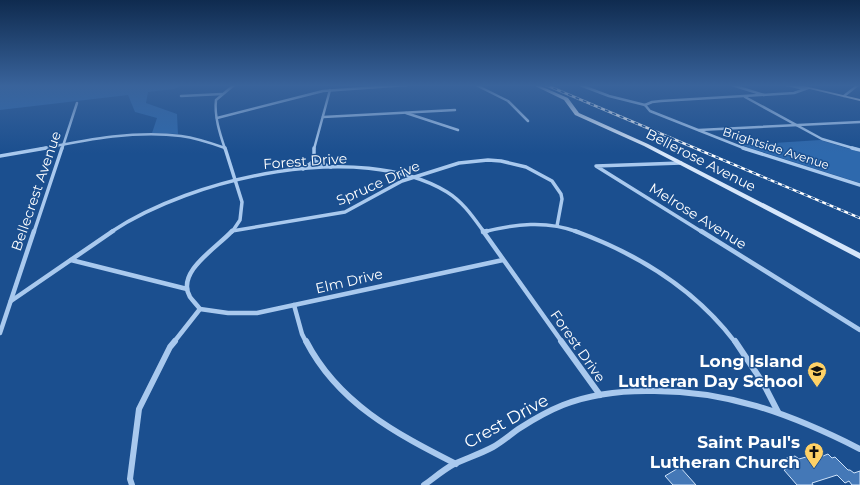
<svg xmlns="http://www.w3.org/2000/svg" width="860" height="485" font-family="Montserrat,sans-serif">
  <rect width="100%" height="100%" fill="#1b4f8f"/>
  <g fill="#2e69ad">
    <path d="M0,85H183L174,89L148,92L146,103L177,114L178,134L152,133L157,118L135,112L128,95L0,110Z"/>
    <path d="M820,140L860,152V183L741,145Z"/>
  </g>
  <g fill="#4478b7" stroke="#cfe3fa">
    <path d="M820,453L823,456L828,454L832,458L835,457L848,470H850L854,473L860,471V485H852L849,481L845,483L837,475L812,483L813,485H797L784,470L787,468L780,460L795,456L799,459Z"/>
    <path d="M680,467L696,485H673L665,476Z"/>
  </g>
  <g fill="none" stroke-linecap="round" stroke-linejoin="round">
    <g stroke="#a9c9ee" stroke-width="2.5">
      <path d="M476,85L508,101L528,121"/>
      <path d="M580,85L609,96L645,105"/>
      <path d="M732,85L764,95"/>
      <path d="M787,85L805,89"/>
      <path d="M181,96L222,94"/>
      <path d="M844,96L858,85"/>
      <path d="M745,97L822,139L856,149"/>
      <path d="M645,105L650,111L746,149"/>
      <path d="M645,105L652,102L661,101L794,93L808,88"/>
      <path d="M406,113L458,130"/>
      <path d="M323,117L455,110"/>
      <path d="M217,118L323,91L407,85"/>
      <path d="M699,130L860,122"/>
      <path d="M40,149C86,140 134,130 181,136C196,138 211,143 225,148"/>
      <path d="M62,149L77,103"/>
      <path d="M225,149C220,134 214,116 216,100L234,85"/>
      <path d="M314,149L330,90"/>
    </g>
    <g stroke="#a9c9ee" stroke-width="3.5">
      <path d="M225,148L242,202L240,220L232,232"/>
      <path d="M743,148L860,185"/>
      <path d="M852,148L860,150"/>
      <path d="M0,156L46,148"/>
      <path d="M314,161V148"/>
      <path d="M314,161L331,167"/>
      <path d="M681,163L596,166L702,232"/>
      <path d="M303,169L314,161"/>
      <path d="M232,231L345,212L402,181L459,163L488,160L501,161L526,167L552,181L561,194L562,199L557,226"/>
      <path d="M34,232L62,148"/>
      <path d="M111,232C192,178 359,139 447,192C463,202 473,217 484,232"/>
      <path d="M483,232C515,224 546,220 578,232"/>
    </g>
    <g stroke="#a9c9ee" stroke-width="4.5">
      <path d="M483,231L562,342"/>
      <path d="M575,231C638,254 694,288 735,342"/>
      <path d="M701,231L860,330"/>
      <path d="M483,232L487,231"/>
      <path d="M71,260L187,289"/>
      <path d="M11,301L113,231"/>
      <path d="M294,305L302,334L306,342"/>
      <path d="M200,309L228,313H257L503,260"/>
      <path d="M0,333L34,231"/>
      <path d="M174,342L200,309C197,305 193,301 190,297C175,272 218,247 232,231"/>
    </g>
    <g stroke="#a9c9ee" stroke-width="6">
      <path d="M306,341C338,403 395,433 456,464"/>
      <path d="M561,341L600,395"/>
      <path d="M735,341L763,383L778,412"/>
      <path d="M132,485L130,479L139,409L170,347L175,341"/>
      <path d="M424,485C434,478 443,470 454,464C467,458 480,454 493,447C502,442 511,434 520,428C534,419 548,411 563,405C589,395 618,391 646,391C725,389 791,414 860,449"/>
    </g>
    <g fill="#d6e6fa" fill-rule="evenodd">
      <path d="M533,85H538L568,98L579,113L648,144L860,253V259L644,146L575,115L564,100Z"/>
      <path d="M793,85H800L860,99V101Z"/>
    </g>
    <defs>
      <path id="rail" d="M546,85L860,218"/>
    </defs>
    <use href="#rail" stroke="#fff" stroke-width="2.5"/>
    <use href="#rail" stroke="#1b4f8f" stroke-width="1.5" stroke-dasharray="4" stroke-linecap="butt"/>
  </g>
  <linearGradient id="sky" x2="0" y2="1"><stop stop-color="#0f2b4f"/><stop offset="0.56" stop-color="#39639b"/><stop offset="1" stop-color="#39639b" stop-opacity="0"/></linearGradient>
  <rect width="860" height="153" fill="url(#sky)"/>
  <defs>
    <symbol id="school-pin" viewBox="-11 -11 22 30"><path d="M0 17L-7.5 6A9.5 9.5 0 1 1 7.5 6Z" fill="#ffd166" stroke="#1b4f8f"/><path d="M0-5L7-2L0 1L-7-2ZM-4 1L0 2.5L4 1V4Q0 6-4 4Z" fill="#111"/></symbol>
    <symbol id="church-pin" viewBox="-11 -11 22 30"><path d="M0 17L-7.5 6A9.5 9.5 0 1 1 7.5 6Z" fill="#ffd166" stroke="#1b4f8f"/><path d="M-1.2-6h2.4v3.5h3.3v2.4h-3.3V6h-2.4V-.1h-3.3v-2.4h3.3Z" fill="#111"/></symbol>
  </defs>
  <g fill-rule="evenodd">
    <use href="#school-pin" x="806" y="360" width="22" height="30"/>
    <use href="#church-pin" x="803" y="441" width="22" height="30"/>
  </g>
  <g text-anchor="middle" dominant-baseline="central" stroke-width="3" stroke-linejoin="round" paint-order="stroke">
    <g font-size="12" fill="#fff" stroke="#1b4f8f">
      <text transform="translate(776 148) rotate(18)">Brightside Avenue</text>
    </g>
    <g font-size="14" fill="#fff" stroke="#1b4f8f">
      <text transform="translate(701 160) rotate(27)">Bellerose Avenue</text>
      <text transform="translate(305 161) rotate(-4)">Forest Drive</text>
      <text transform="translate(378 183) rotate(-24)">Spruce Drive</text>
      <text transform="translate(36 191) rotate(-71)">Bellecrest Avenue</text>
      <text transform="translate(698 216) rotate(32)">Melrose Avenue</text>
      <text transform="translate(349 281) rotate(-13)">Elm Drive</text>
      <text transform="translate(578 346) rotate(55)">Forest Drive</text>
    </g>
    <g font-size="17" font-weight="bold" fill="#fff" stroke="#1b4f8f" text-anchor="end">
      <text x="803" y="361">Long Island<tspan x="803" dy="20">Lutheran Day School</tspan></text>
      <text x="800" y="442">Saint Paul's<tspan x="800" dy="20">Lutheran Church</tspan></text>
    </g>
    <g font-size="17" fill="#fff" stroke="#1b4f8f">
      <text transform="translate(506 421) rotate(-29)">Crest Drive</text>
    </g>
  </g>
</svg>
